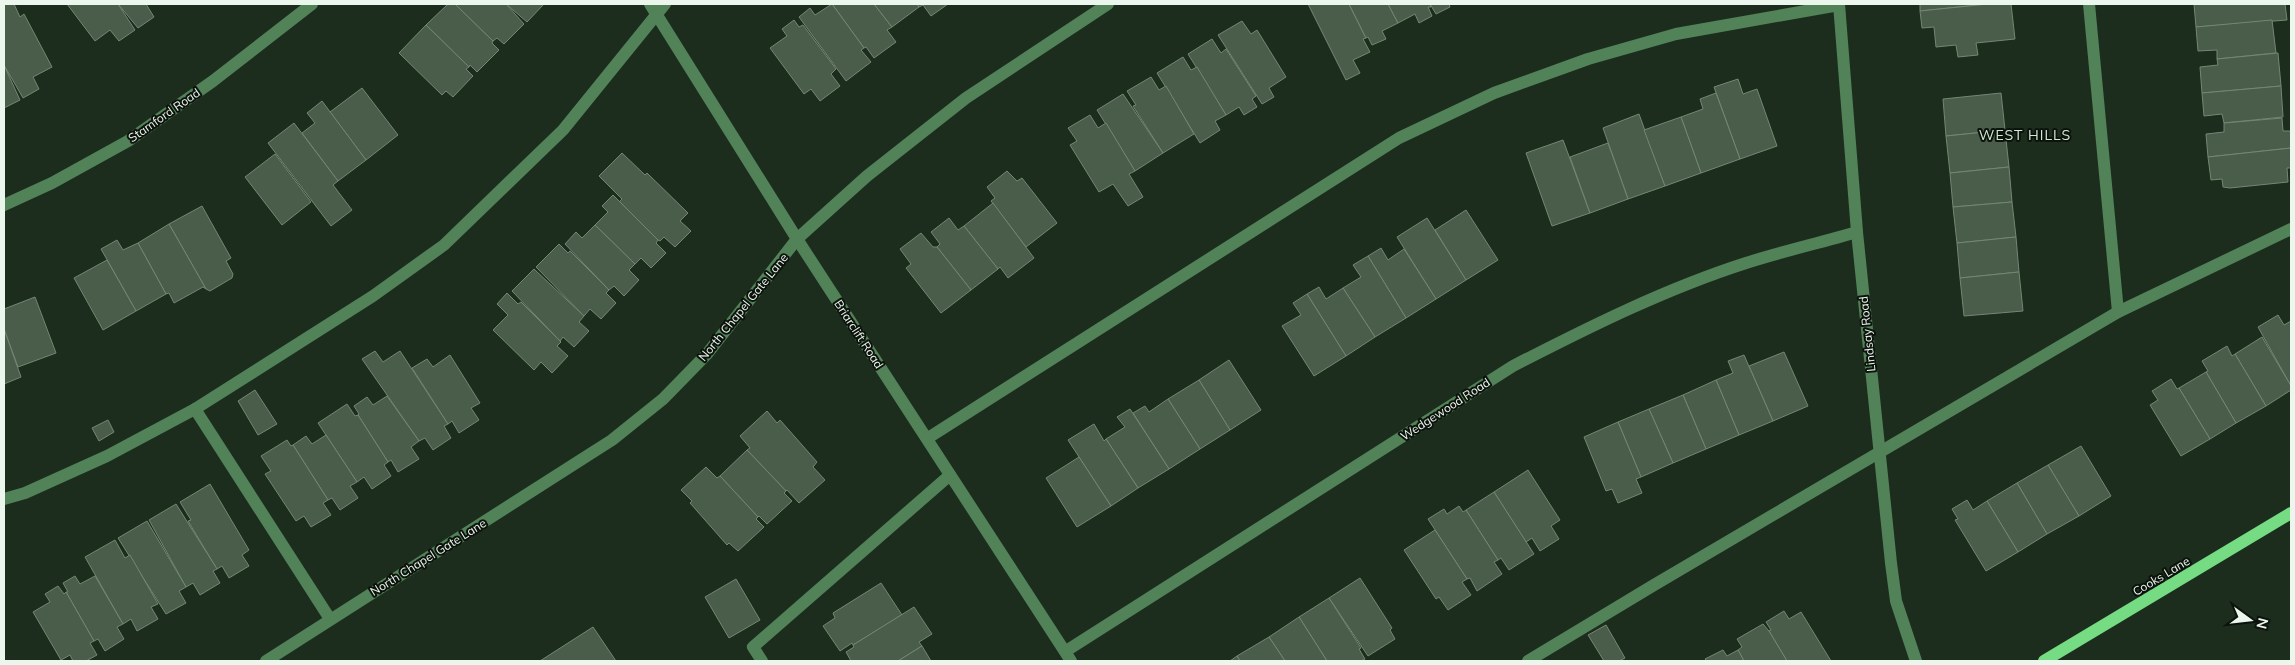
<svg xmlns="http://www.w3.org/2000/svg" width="2295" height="665" font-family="Mulish,sans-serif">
  <rect width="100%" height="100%" fill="#1c2d1e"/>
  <g fill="#4a5d4b" stroke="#738774">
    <path d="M4,4H14L20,17L24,14L52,67L33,77L39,89L23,98L4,65Z"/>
    <path d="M67,4H118L135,30L119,41L110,30L95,41Z"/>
    <path d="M118,4H146L154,17L138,28Z"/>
    <path d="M448,4H455L493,41L492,43L499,50L477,72L470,65L469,67L426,25Z"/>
    <path d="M455,4H506L524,24L504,44L497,38L493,41Z"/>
    <path d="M506,4H544L527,22Z"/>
    <path d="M832,4H874L892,27L887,30L896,42L874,58L866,47L864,48Z"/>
    <path d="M832,4L864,48L861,50L871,62L846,81L799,17L810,8L815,15Z"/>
    <path d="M874,4H917L919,7L892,27Z"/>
    <path d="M917,4H948L931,16L923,5L919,7Z"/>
    <path d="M1308,4H1349L1366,38L1363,39L1370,52L1353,60L1360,73L1346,80Z"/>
    <path d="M1349,4H1388L1398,23L1382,31L1386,39L1372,45L1368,37L1366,38Z"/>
    <path d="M1388,4H1430L1431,7H1428L1432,16L1419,23L1415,14L1398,23Z"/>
    <path d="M1430,4H1449L1450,7L1436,14Z"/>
    <path d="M1920,4H1988L1920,11Z"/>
    <path d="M1988,4H2011L2015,39L1976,43L1978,55L1958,57L1956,45L1936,47L1934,27L1922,28L1920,11Z"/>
    <path d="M2194,4H2285L2287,20L2196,27Z"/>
    <path d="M794,20L799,27L803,25L836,69L831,74L840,86L820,101L811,89L804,94L770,48L787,36L782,29Z"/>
    <path d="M2272,20L2276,53L2217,59V50L2198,51L2196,27Z"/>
    <path d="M1242,21L1251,34L1257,30L1286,77L1269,88L1274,97L1262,104L1218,35Z"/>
    <path d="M426,25L469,67L466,69L473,76L453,97L446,91L442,95L399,53Z"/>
    <path d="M1212,39L1221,53L1226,49L1256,96L1252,99L1257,107L1244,115L1239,107L1226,115L1188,54Z"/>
    <path d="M2278,53L2281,86L2202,93L2200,67L2218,65L2217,59Z"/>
    <path d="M1183,57L1191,70L1197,67L1226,115L1215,121L1220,130L1200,143L1157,73Z"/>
    <path d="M4,65L20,100L4,108Z"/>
    <path d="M1151,77L1159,90L1166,86L1194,134L1163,153L1133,106L1136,105L1127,91Z"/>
    <path d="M1738,79L1743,94L1757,89L1777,146L1740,159L1714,87Z"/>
    <path d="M2281,86L2283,117L2224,123L2222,114L2204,116L2202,93Z"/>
    <path d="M362,88L398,135L366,160L330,112Z"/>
    <path d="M1716,93L1740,159L1701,173L1681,117L1703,109L1700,99Z"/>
    <path d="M2001,93L2005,130L1946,136L1943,99Z"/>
    <path d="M1123,94L1163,153L1135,171L1097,110Z"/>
    <path d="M322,101L366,160L338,181L302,133L315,123L307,113Z"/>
    <path d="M1639,114L1665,186L1628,199L1603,128Z"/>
    <path d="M1090,115L1098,128L1106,123L1135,171L1129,174L1143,197L1128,206L1113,184L1099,192L1070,145L1077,141L1068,128Z"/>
    <path d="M1681,117L1701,173L1665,186L1644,130Z"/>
    <path d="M2282,118L2283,131H2291V148L2208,157L2206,134L2224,132V123Z"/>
    <path d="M294,123L338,181L333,185L352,210L331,226L268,143Z"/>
    <path d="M2005,130L2009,167L1950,173L1946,136Z"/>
    <path d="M1563,140L1590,213L1552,226L1526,153Z"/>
    <path d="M1608,143L1628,199L1590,213L1570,157Z"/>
    <path d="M2291,148V168H2287L2288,182L2230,188L2223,187L2222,179L2211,180L2208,157Z"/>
    <path d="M622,153L645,175L647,173L688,213L680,221L691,231L675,247L664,237L660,241L658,240L619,202L622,199L599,176Z"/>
    <path d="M275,154L311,202L282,225L245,177Z"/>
    <path d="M2009,167L2012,202L1953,207L1950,173Z"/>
    <path d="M1007,171L1017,181L1022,178L1057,223L1026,247L991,201L995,198L987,187Z"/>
    <path d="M613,195L658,240L656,243L666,253L651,268L641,258L635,264L595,225L608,212L602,206Z"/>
    <path d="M2012,202L2016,237L1957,243L1953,207Z"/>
    <path d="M993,203L1034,258L1008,278L1000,267L998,269L964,226Z"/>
    <path d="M202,206L231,258L226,261L233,274L232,278L210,291L206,289L169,224Z"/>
    <path d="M1466,210L1498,260L1466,280L1435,230Z"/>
    <path d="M949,218L958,230L964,226L998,269L971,290L937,247L940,244L931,232Z"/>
    <path d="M1427,218L1466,280L1436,299L1397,237Z"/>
    <path d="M169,224L206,289L203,287L174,303L169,293L166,294L138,243Z"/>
    <path d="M595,225L635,264L629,270L639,280L624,296L614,286L609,290L565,244L576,232L582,238Z"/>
    <path d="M921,233L933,247H937L971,290L941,313L906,268L911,264L900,249Z"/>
    <path d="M2016,237L2019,272L1960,278L1957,243Z"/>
    <path d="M117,240L123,250L138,243L166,294L136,311L101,249Z"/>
    <path d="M559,244L568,253L570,251L609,290L606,293L616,303L601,319L590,309L584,316L536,267Z"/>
    <path d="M1381,248L1388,260L1404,249L1436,299L1406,318L1368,256Z"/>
    <path d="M1368,256L1406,318L1375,337L1343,288L1361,277L1353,265Z"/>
    <path d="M107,260L136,311L103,330L74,278Z"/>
    <path d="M534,269L584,316L579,322L589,331L574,347L563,337L560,341L512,291Z"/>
    <path d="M2019,272L2023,311L1964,316L1960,278Z"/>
    <path d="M1319,287L1326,299L1343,288L1375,337L1346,356L1307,294Z"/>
    <path d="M507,293L518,304L521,302L561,342L557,346L568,356L552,373L541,362L534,370L493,330L508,315L497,304Z"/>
    <path d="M1307,294L1346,356L1314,376L1282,326L1301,315L1293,303Z"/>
    <path d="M35,297L56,353L18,367L4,329V309Z"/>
    <path d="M2278,315L2284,325L2291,321V386L2258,327Z"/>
    <path d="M4,329L21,377L4,384Z"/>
    <path d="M2262,337L2291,386V390L2266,406L2235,354Z"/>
    <path d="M2227,346L2232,356L2235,354L2266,406L2236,423L2206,372L2208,371L2202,361Z"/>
    <path d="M375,351L383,362L400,351L448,424L444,426L451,438L433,450L425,438L419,441L362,359Z"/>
    <path d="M1784,352L1808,406L1773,421L1749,366Z"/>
    <path d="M450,355L480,403L471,408L479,420L459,433L452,421L448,424L412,368L427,359L433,367Z"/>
    <path d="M1744,355L1773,421L1739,435L1716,380L1733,373L1728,361Z"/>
    <path d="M1229,360L1261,410L1230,430L1199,380Z"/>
    <path d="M2206,372L2236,423L2210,439L2179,388Z"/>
    <path d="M2171,379L2177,389L2179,388L2210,439L2181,456L2150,405L2158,400L2152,391Z"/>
    <path d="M1199,380L1230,430L1200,449L1168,399Z"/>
    <path d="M1716,380L1739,435L1706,449L1683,395Z"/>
    <path d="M255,390L277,424L258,435L238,401Z"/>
    <path d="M1683,395L1706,449L1673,463L1649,409Z"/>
    <path d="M387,396L419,441L411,447L419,459L398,472L391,460L388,462L358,415L359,414L354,406L367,397L373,405Z"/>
    <path d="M1168,399L1200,449L1169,469L1133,413L1145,406L1149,412Z"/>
    <path d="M347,404L355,416L358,415L388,462L384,465L391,476L372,489L364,477L357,482L318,423Z"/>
    <path d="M1130,409L1169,469L1138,488L1106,439L1125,427L1117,417Z"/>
    <path d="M1649,409L1673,463L1641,477L1618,422Z"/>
    <path d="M767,411L777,423L780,420L817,462L813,467L825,480L799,503L787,490L786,491L747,450L750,448L740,436Z"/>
    <path d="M108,420L114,432L99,441L92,428Z"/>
    <path d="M1618,422L1641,477L1636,479L1642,493L1618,503L1612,489L1606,491L1584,437Z"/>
    <path d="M1094,424L1104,441L1106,439L1138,488L1111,506L1068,440Z"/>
    <path d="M326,435L357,482L350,486L358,498L340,510L332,498L328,500L293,445L306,436L312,444Z"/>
    <path d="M287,440L291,446L293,445L328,500L323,503L331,515L311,527L304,516L296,521L265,474L271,471L261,456Z"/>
    <path d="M2081,446L2111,496L2079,516L2048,465Z"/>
    <path d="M747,450L786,491L784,493L792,501L767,524L759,516L758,517L720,476Z"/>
    <path d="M1079,457L1111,506L1077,527L1046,478Z"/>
    <path d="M2048,465L2079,516L2047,534L2017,483Z"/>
    <path d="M706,467L717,478L720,476L758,517L756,519L764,527L738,551L729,543L727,545L690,503L692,501L681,490Z"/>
    <path d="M1528,470L1560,520L1551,526L1559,539L1540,551L1532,538L1526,542L1494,492Z"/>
    <path d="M2017,483L2047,534L2018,552L1987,501Z"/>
    <path d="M210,484L249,550L242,555L249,566L229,578L222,566L217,569L188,521L191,520L180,502Z"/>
    <path d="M1494,492L1534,554L1509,570L1501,558L1498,560L1466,510Z"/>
    <path d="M1967,500L1973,510L1987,501L2018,552L1986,571L1955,520L1958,519L1952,509Z"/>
    <path d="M176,504L217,569L213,571L220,583L200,595L193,583L186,587L149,520Z"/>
    <path d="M1459,506L1463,512L1466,510L1498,560L1494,562L1502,574L1477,591L1470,578L1467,579L1428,519L1444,509L1447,514Z"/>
    <path d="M147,521L186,587L179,591L186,603L166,614L118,538Z"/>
    <path d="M1435,530L1467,579L1462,582L1471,595L1448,610L1439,597L1436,599L1404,550Z"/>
    <path d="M115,540L125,558L130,555L158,604L151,607L158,619L137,631L131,619L123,624L85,557Z"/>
    <path d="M75,576L80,584L95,576L123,624L117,627L124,639L105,651L98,639L94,641L66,592H68L63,583Z"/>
    <path d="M1360,578L1392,628L1390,630L1395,639L1368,656L1329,598Z"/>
    <path d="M736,579L760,620L729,638L705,597Z"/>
    <path d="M881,583L902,615L853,645L852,643L840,651L823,626L835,618L833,613Z"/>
    <path d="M58,586L64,594L66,592L94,641L90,643L97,655L86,661H73L70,655L61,660L33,612L50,602L45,594Z"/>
    <path d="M1329,598L1361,648L1359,649L1365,659L1361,661H1327L1299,617Z"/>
    <path d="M914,607L932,634L919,642L922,646L898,661H851L846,652L854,647L853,645Z"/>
    <path d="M1784,611L1789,619L1801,612L1831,661H1787L1769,631L1771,630L1766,622Z"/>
    <path d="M1299,617L1327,661H1285L1269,637Z"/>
    <path d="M1763,624L1769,631L1787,661H1744L1738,650L1742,647L1737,639Z"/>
    <path d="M1606,625L1625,658L1619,661H1604L1588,635Z"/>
    <path d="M593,627L616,661H540Z"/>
    <path d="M1269,637L1285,661H1240L1237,656Z"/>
    <path d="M922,646L931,661H898Z"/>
    <path d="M1723,650L1727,656L1738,650L1744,661H1707L1705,659Z"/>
    <path d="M1237,656L1240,661H1230Z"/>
  </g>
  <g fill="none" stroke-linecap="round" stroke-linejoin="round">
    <g stroke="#528257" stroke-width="12">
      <path d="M650,4L797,239L1071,661"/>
      <path d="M1839,4L1857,232L1891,563L1896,601L1916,661"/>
      <path d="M2089,4L2118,312"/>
      <path d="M4,205L52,183L128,141L213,81L312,4"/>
      <path d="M195,409L330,619"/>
      <path d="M928,438L1399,138L1494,93L1588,59L1676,34L1839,5"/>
      <path d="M4,499L25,493L107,456L195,409L373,296L444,245L563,130L665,4"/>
      <path d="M1066,651L1513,366C1589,327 1665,289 1746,263C1783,251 1820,243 1857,232"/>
      <path d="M266,661L612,440L663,399L707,354L797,239L867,176L966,98L1108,4"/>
      <path d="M762,661L753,647L950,475"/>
      <path d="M1528,661L1654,585L2118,312L2291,229"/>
    </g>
    <path stroke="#75dc83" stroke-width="12" d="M2044,661L2291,513"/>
  </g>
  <g text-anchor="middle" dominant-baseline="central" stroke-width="4" stroke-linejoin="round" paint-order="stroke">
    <g font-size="12" fill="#ebf6ec" stroke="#0c130c">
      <text transform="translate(164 115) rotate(-35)">Stamford Road</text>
      <text transform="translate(743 307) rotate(-51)">North Chapel Gate Lane</text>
      <text transform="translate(859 334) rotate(57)">Briarclift Road</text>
      <text transform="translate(1867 334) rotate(-96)">Lindsay Road</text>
      <text transform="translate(1445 409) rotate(-33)">Wedgewood Road</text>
      <text transform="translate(428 557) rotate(-32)">North Chapel Gate Lane</text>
      <text transform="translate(2161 576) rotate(-31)">Cooks Lane</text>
    </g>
    <g font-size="14" letter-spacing="1" fill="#d3e9d4" stroke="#0c130c">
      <text x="2025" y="135">WEST HILLS</text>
    </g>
  </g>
  <rect width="2295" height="665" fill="none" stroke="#ebf6ec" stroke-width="10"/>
  <g transform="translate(2250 620) rotate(105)" stroke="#0c130c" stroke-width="4" paint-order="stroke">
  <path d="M0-4L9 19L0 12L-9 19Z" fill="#ebf6ec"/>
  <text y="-8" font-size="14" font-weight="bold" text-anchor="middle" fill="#ebf6ec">N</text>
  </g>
</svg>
